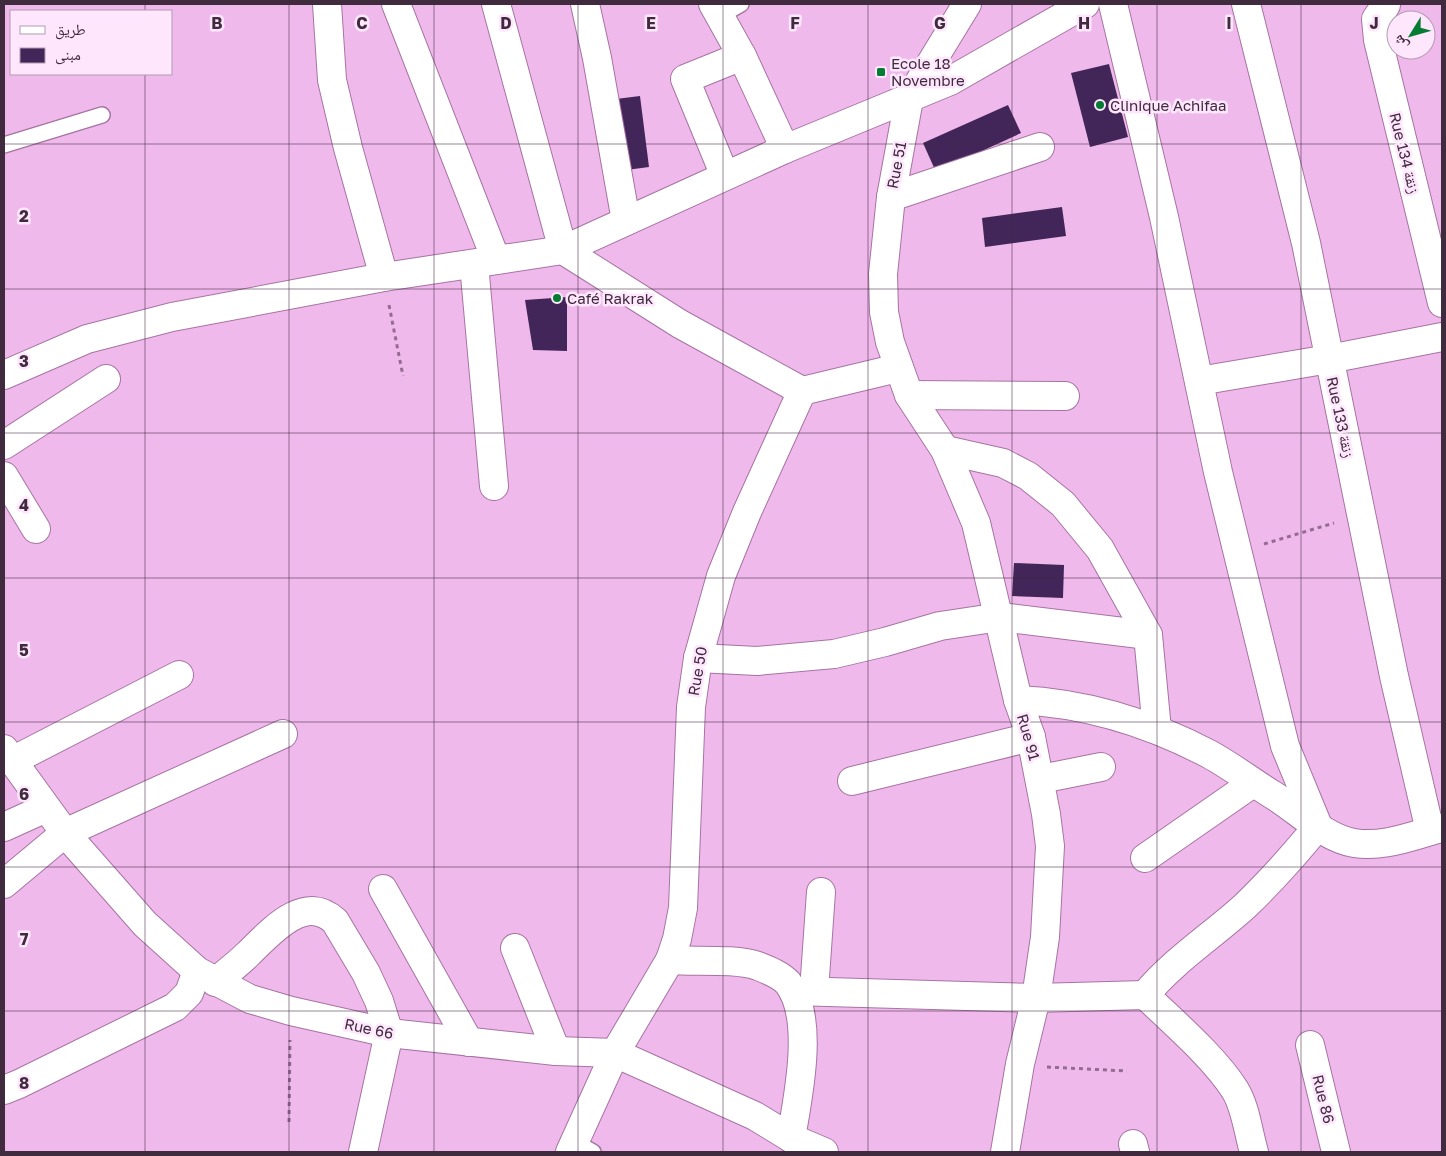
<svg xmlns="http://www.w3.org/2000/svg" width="1446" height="1156" font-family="'Golos Text','Noto Naskh Arabic',sans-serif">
  <rect width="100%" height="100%" fill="#f0b9ec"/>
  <g fill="#432659">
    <path d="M1109,64L1128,137L1090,147L1071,73Z"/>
    <path d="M640,96L649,167L619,171L608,100Z"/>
    <path d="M1008,105L1021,133L936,172L923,143Z"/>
    <path d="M1062,207L1066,236L985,247L982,218Z"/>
    <path d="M567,297V351L533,350L525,300Z"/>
    <path d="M1014,563L1064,565L1063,598L1012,596Z"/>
  </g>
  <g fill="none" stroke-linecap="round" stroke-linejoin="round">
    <defs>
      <g id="lane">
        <path d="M720,16L741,4"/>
        <path d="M4,145L102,115"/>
        <path d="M575,1142L593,1152"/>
      </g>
      <g id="street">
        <path d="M327,4L332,80L348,148L384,277"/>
        <path d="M396,4L496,260"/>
        <path d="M496,4L563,250L680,324L802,391"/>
        <path d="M585,4L597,58L626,221"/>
        <path d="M713,4L742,56L785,149"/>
        <path d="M967,4L909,99L891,197L883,274L884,312L890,342L909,395L945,450L976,523L1018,700L1031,737L1046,814L1050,846L1045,937L1036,998L1020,1064L1005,1152"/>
        <path d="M1113,4L1164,217L1218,472L1285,746L1318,826"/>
        <path d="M1246,4L1306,243L1394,676L1430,831"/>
        <path d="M1386,5L1376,19L1378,40L1442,303"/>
        <path d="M725,176L685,79L742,56"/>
        <path d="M891,197L1040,147"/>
        <path d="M474,264L494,486"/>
        <path d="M1199,381L1329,359L1442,337"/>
        <path d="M909,395L1065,396"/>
        <path d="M4,445L106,379"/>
        <path d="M945,450L1003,463L1028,476L1063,504L1100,549L1148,635L1157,730"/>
        <path d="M4,476L36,529"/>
        <path d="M698,658L757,661L834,654L885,642L940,626L1000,617L1148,635"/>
        <path d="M1018,700C1085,703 1150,723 1209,754C1231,766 1252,782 1273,795C1298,810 1324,838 1354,843C1385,848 1413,835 1442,828"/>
        <path d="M4,749L65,833L145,924L197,971L250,999L291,1011L389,1033L556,1051L615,1053L755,1116L791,1138L824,1152"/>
        <path d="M12,761L179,675"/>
        <path d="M1041,779L1101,767"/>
        <path d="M852,781L1031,737"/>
        <path d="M4,827L46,808"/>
        <path d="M1145,858L1253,783"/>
        <path d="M4,884L65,833L283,734"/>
        <path d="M383,889L469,1042"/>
        <path d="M515,948L556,1051"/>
        <path d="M670,960C696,962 734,958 758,966C768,970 781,975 788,983C815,1018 798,1097 791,1138"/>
        <path d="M215,982C226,973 238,964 248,954C269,934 304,892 335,921L366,973L379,1001L389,1033L363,1152"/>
        <path d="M793,991L1036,998L1145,995C1174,1023 1214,1057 1235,1090C1246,1108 1248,1132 1254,1152"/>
        <path d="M814,991L821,892"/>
        <path d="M1145,995C1174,960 1212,936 1245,906C1271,881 1295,854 1318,826"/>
        <path d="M1310,1045L1336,1152"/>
        <path d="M4,1090L19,1084L175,1007L189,993L197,971"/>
        <path d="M1133,1144L1135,1152"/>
        <path d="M570,1152L615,1053L670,960L677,939L683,908L691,707L698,658L721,576L747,512L802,391L898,368"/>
      </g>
      <path id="secondary" d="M4,375L87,339L172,317L384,277L563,250L785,149L950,81L1085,4"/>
    </defs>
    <use href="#lane" stroke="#a674a3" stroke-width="18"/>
    <use href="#street" stroke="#a674a3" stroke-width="30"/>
    <use href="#secondary" stroke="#a674a3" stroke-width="30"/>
    <g stroke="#936d90" stroke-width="3" stroke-dasharray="4 4" stroke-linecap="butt">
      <path d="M389,305L403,376"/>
      <path d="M1264,544L1334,523"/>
      <path d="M1047,1067L1127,1071"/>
      <path d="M289,1122L290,1040"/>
    </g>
    <use href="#lane" stroke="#fff" stroke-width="15"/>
    <use href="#street" stroke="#fff" stroke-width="28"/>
    <use href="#secondary" stroke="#fff" stroke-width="28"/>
  </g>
  <path fill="none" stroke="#402a3e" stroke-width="1" stroke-opacity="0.55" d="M145,4V11M289,4V1152M434,4V1152M578,4V1152M723,4V1152M868,4V1152M1012,4V1152M1157,4V1152M1301,4V1152M145,74V1152M4,144H1442M4,289H1442M4,433H1442M4,578H1442M4,722H1442M4,867H1442M4,1011H1442"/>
  <g fill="#057c33" stroke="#fee7fc" stroke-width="2">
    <rect x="876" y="67" width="10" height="10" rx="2.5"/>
    <circle cx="1100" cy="105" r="5"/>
    <circle cx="557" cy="298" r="5"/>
  </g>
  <g text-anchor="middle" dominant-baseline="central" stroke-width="5" stroke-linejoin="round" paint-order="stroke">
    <g font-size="15" fill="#402a3e" stroke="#fee7fc" text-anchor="start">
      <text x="891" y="63">Ecole 18<tspan x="891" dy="17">Novembre</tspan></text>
      <text x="1110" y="105">Clinique Achifaa</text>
      <text x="567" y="298">Café Rakrak</text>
    </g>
    <g font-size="15" fill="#402a3e" stroke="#fee7fc">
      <text transform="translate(1405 153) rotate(76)">Rue 134 زنقة</text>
      <text transform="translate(896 165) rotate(-79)">Rue 51</text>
      <text transform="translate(1341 417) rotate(78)">Rue 133 زنقة</text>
      <text transform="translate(697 671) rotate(-80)">Rue 50</text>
      <text transform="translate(1029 737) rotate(74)">Rue 91</text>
      <text transform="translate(369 1028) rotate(12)">Rue 66</text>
      <text transform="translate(1324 1099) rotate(76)">Rue 86</text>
    </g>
  </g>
  <g font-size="16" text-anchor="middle" font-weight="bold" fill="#402a3e" stroke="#fee7fc" stroke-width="5" stroke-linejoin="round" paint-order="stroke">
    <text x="217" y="29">B</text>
    <text x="362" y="29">C</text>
    <text x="506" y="29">D</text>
    <text x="651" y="29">E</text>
    <text x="795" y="29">F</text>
    <text x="940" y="29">G</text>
    <text x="1084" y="29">H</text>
    <text x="1229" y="29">I</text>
    <text x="1374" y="29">J</text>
    <text x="24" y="222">2</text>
    <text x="24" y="367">3</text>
    <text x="24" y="511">4</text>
    <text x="24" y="656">5</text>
    <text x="24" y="800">6</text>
    <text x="24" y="945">7</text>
    <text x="24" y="1089">8</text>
  </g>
  <rect width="1446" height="1156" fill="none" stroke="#402a3e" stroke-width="10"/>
  <rect x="10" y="10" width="162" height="65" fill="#fee7fc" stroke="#b29bb0"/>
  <rect x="20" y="26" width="25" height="8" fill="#ffffff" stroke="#b29bb0"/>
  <text x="55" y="35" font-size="15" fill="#402a3e">طريق</text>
  <rect x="20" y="48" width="25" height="15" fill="#432659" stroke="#b29bb0"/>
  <text x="55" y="60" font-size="15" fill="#402a3e">مبنى</text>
  <g transform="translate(1411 35) rotate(233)"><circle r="24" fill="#fee7fc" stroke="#b29bb0"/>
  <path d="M0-4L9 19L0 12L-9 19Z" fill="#057c33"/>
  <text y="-8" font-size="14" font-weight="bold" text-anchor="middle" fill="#402a3e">ش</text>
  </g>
</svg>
